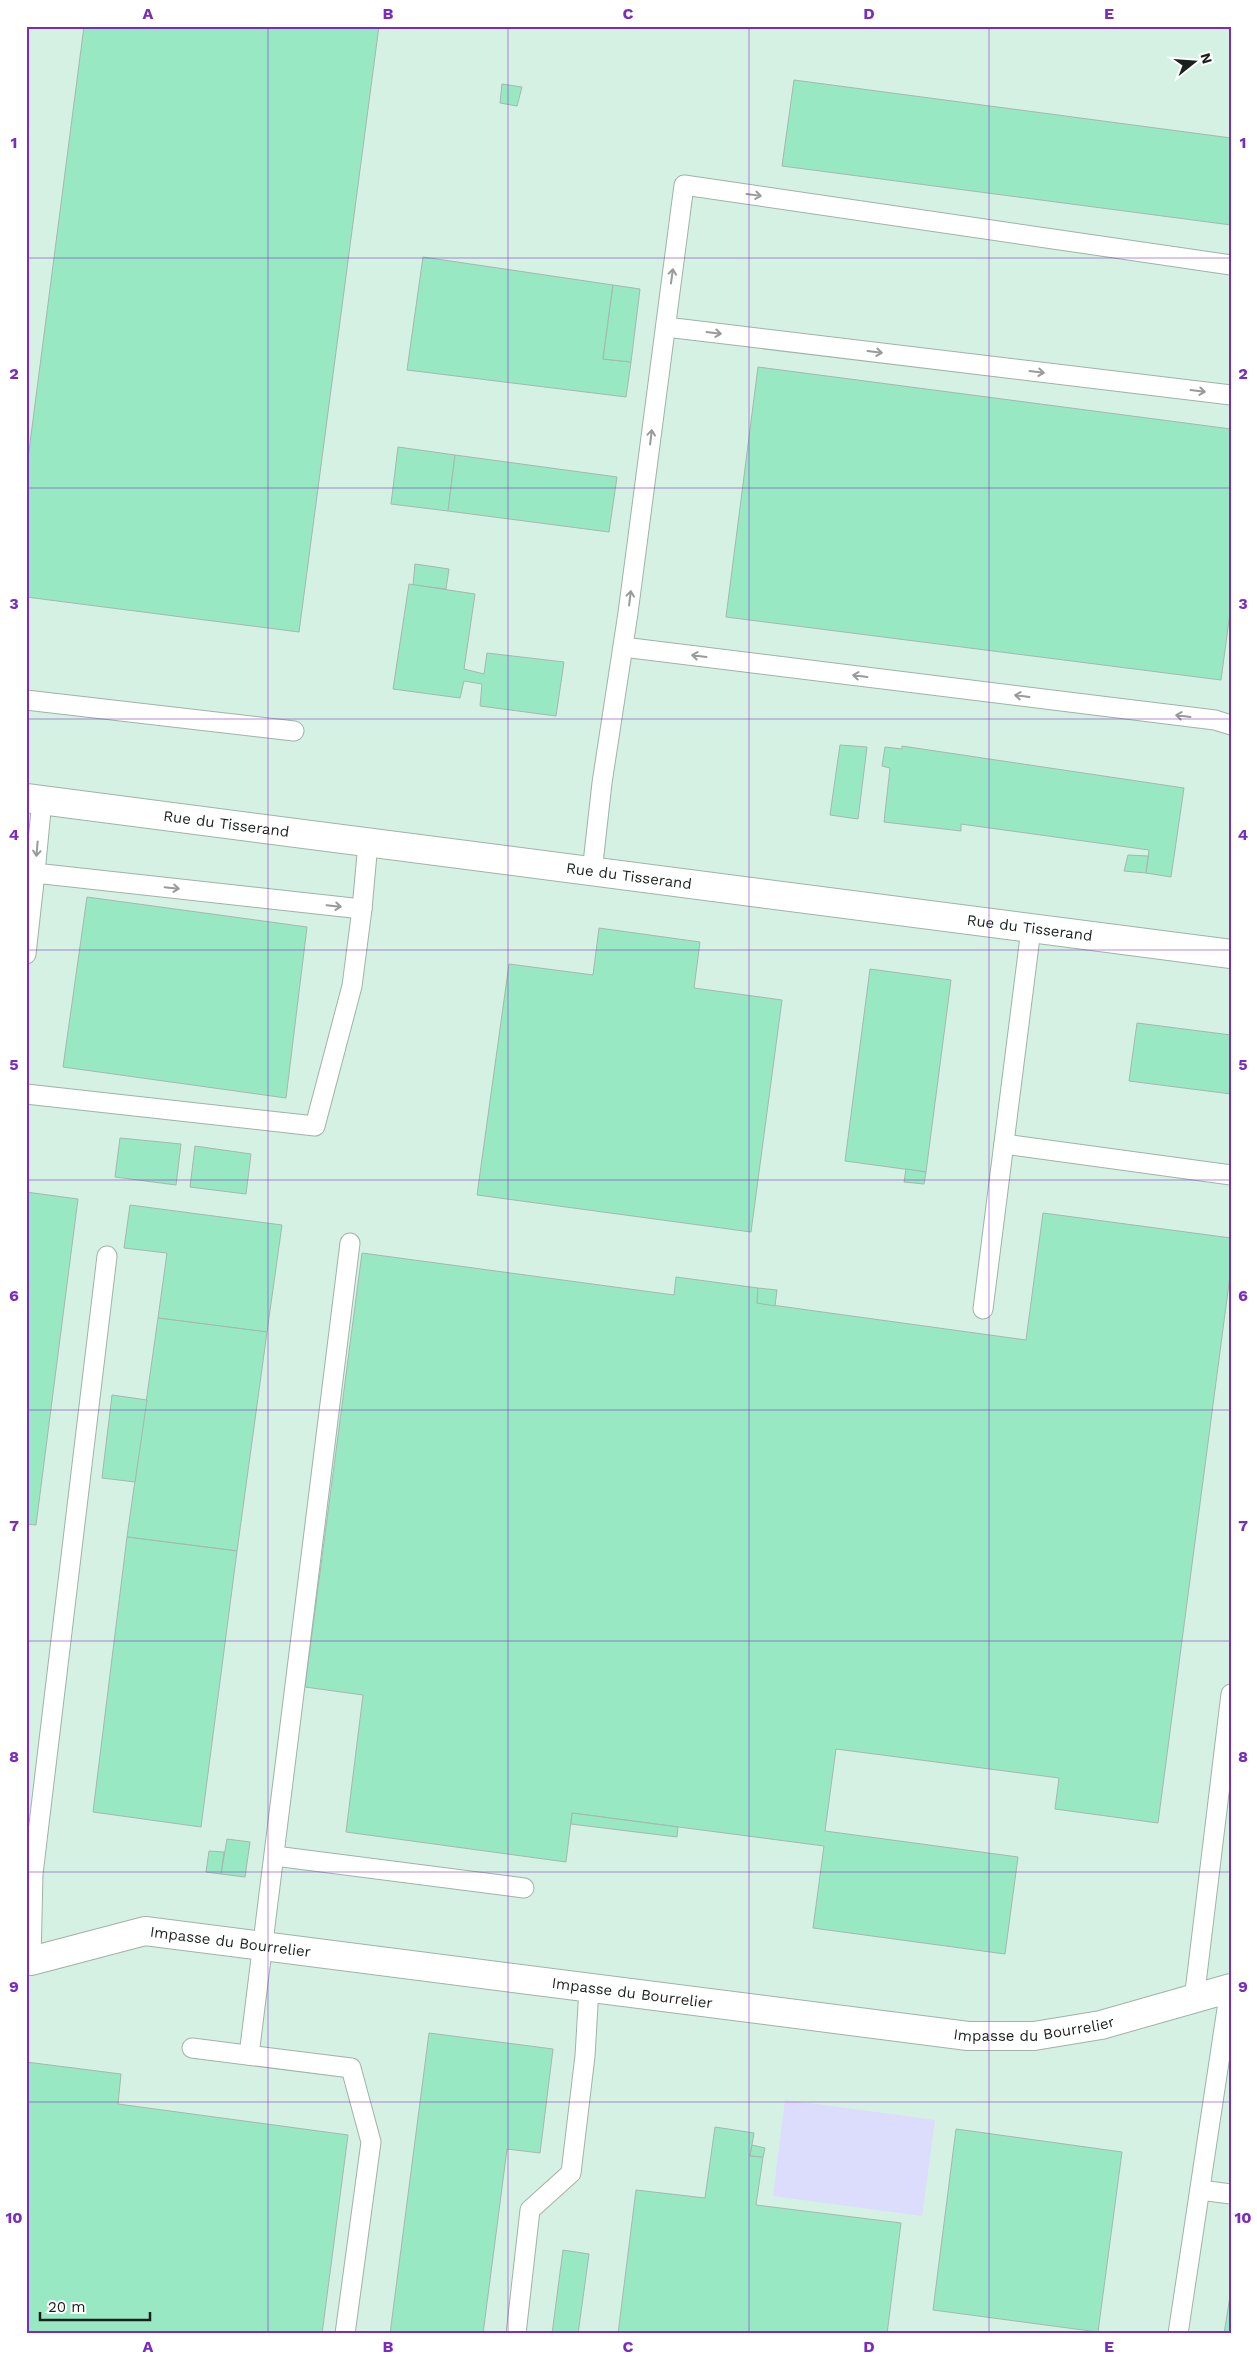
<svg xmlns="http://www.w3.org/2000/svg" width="1257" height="2360" font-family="'Work Sans',sans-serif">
  <rect width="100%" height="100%" fill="#e8fbf1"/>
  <rect fill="#d5f1e3" x="26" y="26" width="1205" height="2308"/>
  <path fill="#dcdcfc" d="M785,2100L935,2120L922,2216L773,2196Z"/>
  <g fill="#98e8c4" stroke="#a5b8ae">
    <path d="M84,26H379L299,632L26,597V474Z"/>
    <path d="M794,80L1231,138V225L782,166Z"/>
    <path d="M502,84L522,87L517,106L500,103Z"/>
    <path d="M423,257L613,285L603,359L631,362L626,397L407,370Z"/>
    <path d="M613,285L640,289L631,362L603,359Z"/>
    <path d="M758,367L1231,429V605L1221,680L726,617Z"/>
    <path d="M398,447L455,455L448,511L391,504Z"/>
    <path d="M455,455L617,477L609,532L448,511Z"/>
    <path d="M415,564L449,569L446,589L413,585Z"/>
    <path d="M409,584L475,594L464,669L484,674L487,653L564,662L556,716L480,706L482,684L464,681L460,698L393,689Z"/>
    <path d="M840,745L867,747L858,819L830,815Z"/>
    <path d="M902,746L1184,788L1171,877L1146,873L1149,850L961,824V831L884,822L890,768L882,766L885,747L902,749Z"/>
    <path d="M1128,855L1148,856L1146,873L1124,871Z"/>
    <path d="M87,897L307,927L286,1098L63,1067Z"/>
    <path d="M599,928L700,942L694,988L782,1000L751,1232L477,1195L509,964L593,975Z"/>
    <path d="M870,969L951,980L926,1172L845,1161Z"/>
    <path d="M1137,1023L1231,1035V1094L1129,1081Z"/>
    <path d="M120,1138L181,1144L176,1185L115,1177Z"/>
    <path d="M195,1146L251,1154L246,1194L190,1187Z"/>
    <path d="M906,1169L926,1172L924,1184L904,1182Z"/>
    <path d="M26,1192L78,1199L36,1525L26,1524Z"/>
    <path d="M130,1205L282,1225L267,1332L158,1318L167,1253L124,1248Z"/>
    <path d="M1043,1213L1231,1238V1268L1158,1823L1055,1809L1059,1778L836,1749L825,1831L1018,1857L1005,1954L813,1928L824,1846L572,1813L566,1862L346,1832L363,1695L305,1687L362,1253L674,1295L676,1277L758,1288L757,1303L1026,1340Z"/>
    <path d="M758,1288L777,1290L775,1306L757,1303Z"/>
    <path d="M158,1318L267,1332L237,1551L127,1537Z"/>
    <path d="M112,1395L147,1400L135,1482L102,1478Z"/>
    <path d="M127,1537L237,1551L201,1827L93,1812Z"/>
    <path d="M572,1813L678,1827L677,1837L571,1824Z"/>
    <path d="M227,1839L250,1842L245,1877L221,1874Z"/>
    <path d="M209,1851L224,1852L221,1874L206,1872Z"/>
    <path d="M429,2033L553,2049L540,2153L507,2149L483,2334H390Z"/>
    <path d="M26,2062L121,2074L118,2104L348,2135L322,2334H26Z"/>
    <path d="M715,2127L754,2133L750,2156L763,2157L756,2205L901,2223L887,2334H618L636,2190L705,2198Z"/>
    <path d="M956,2129L1122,2152L1098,2332L933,2310Z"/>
    <path d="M752,2145L765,2148L763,2157L750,2156Z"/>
    <path d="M563,2250L589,2254L578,2334H552Z"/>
    <path d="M1231,2290V2334H1224Z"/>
  </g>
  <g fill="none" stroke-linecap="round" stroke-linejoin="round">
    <defs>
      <g id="lane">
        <path d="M666,327L1231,395"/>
        <path d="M623,647L1215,720L1231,725"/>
        <path d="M26,700L294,731"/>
        <path d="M42,800L35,873L362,909L368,843"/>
        <path d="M592,872L602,783L628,613L684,185L1231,265"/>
        <path d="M26,954L35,873"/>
        <path d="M26,1094L315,1126L352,986L362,909"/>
        <path d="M1004,1144L1231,1175"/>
        <path d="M983,1309L1031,929"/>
        <path d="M275,1856L524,1888"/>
        <path d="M31,1961L33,1874L107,1256"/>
        <path d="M1194,2000L1231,1694"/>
        <path d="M192,2048L351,2068L371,2142L345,2334"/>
        <path d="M249,2055L350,1243"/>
        <path d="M1200,2190L1231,2194"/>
        <path d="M516,2334L530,2210L571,2173L585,2056L589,1988"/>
        <path d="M1178,2334L1230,1989"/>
      </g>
      <g id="street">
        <path id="s1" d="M26,798L1231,954"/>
        <path id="s2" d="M31,1961L145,1931L968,2036H1034L1101,2025L1231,1988"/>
      </g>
    </defs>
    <use href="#lane" stroke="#a0b2a9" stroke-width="21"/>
    <use href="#street" stroke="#a0b2a9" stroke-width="30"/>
    <use href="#lane" stroke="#fff" stroke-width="19"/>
    <use href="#street" stroke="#fff" stroke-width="28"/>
  </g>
  <defs><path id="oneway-shaft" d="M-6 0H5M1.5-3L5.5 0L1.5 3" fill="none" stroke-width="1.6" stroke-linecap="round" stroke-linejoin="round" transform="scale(1.25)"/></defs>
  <g stroke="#989b99">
    <use href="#oneway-shaft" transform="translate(754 195) rotate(8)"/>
    <use href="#oneway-shaft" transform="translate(672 276) rotate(-82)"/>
    <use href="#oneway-shaft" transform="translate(714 333) rotate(7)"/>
    <use href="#oneway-shaft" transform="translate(875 352) rotate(7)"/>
    <use href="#oneway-shaft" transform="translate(1037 372) rotate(7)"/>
    <use href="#oneway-shaft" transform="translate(1198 391) rotate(7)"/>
    <use href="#oneway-shaft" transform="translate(651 437) rotate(-83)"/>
    <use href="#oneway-shaft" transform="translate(630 598) rotate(-83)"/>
    <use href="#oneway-shaft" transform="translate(699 656) rotate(-173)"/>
    <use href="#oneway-shaft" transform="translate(860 676) rotate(-173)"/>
    <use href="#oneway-shaft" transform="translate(1022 696) rotate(-173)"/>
    <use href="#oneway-shaft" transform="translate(1183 716) rotate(-173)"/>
    <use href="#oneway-shaft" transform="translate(37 849) rotate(95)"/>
    <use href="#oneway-shaft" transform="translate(172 888) rotate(6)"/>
    <use href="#oneway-shaft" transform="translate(334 906) rotate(6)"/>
  </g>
  <path fill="none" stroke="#7b2cbf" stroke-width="1" stroke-opacity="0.55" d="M268,26V2334M508,26V2334M749,26V2334M989,26V2334M26,258H1231M26,488H1231M26,719H1231M26,950H1231M26,1180H1231M26,1410H1231M26,1641H1231M26,1872H1231M26,2102H1231"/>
  <g text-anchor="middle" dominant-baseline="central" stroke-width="4" stroke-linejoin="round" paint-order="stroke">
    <g font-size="15" fill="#1a211d" stroke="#fff">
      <text stroke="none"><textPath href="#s1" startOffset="202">Rue du Tisserand</textPath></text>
      <text stroke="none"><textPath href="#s1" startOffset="608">Rue du Tisserand</textPath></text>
      <text stroke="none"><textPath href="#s1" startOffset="1012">Rue du Tisserand</textPath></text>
      <text stroke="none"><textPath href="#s2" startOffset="204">Impasse du Bourrelier</textPath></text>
      <text stroke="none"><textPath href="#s2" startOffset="609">Impasse du Bourrelier</textPath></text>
      <text stroke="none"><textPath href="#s2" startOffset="1014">Impasse du Bourrelier</textPath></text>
    </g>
  </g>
  <rect width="1257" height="2360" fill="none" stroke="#ffffff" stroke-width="55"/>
  <g transform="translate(1194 62) rotate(73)" stroke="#ffffff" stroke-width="4" paint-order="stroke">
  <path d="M0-4L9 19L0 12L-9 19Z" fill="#1a211d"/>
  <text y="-8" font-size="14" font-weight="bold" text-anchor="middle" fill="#1a211d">N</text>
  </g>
  <path d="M40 2312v8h110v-8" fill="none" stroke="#1a211d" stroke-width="2.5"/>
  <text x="48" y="2312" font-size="15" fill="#1a211d" stroke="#ffffff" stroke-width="4" paint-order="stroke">20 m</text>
  <rect x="28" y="28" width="1202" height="2304" fill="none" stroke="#7b2cbf" stroke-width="2"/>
  <g font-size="16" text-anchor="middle" font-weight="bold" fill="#7b2cbf">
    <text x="148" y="19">A</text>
    <text x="388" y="19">B</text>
    <text x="628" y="19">C</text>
    <text x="869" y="19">D</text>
    <text x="1109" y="19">E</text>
    <text x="14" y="148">1</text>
    <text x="1243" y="148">1</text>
    <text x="14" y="379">2</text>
    <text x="1243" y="379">2</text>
    <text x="14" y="609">3</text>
    <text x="1243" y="609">3</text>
    <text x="14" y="840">4</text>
    <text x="1243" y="840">4</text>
    <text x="14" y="1070">5</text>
    <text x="1243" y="1070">5</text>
    <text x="14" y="1301">6</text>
    <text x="1243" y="1301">6</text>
    <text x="14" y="1531">7</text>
    <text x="1243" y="1531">7</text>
    <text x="14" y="1762">8</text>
    <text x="1243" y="1762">8</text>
    <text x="14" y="1992">9</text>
    <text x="1243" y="1992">9</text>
    <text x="14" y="2223">10</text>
    <text x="1243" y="2223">10</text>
    <text x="148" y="2352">A</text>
    <text x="388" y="2352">B</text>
    <text x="628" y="2352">C</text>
    <text x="869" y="2352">D</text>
    <text x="1109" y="2352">E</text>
  </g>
</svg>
